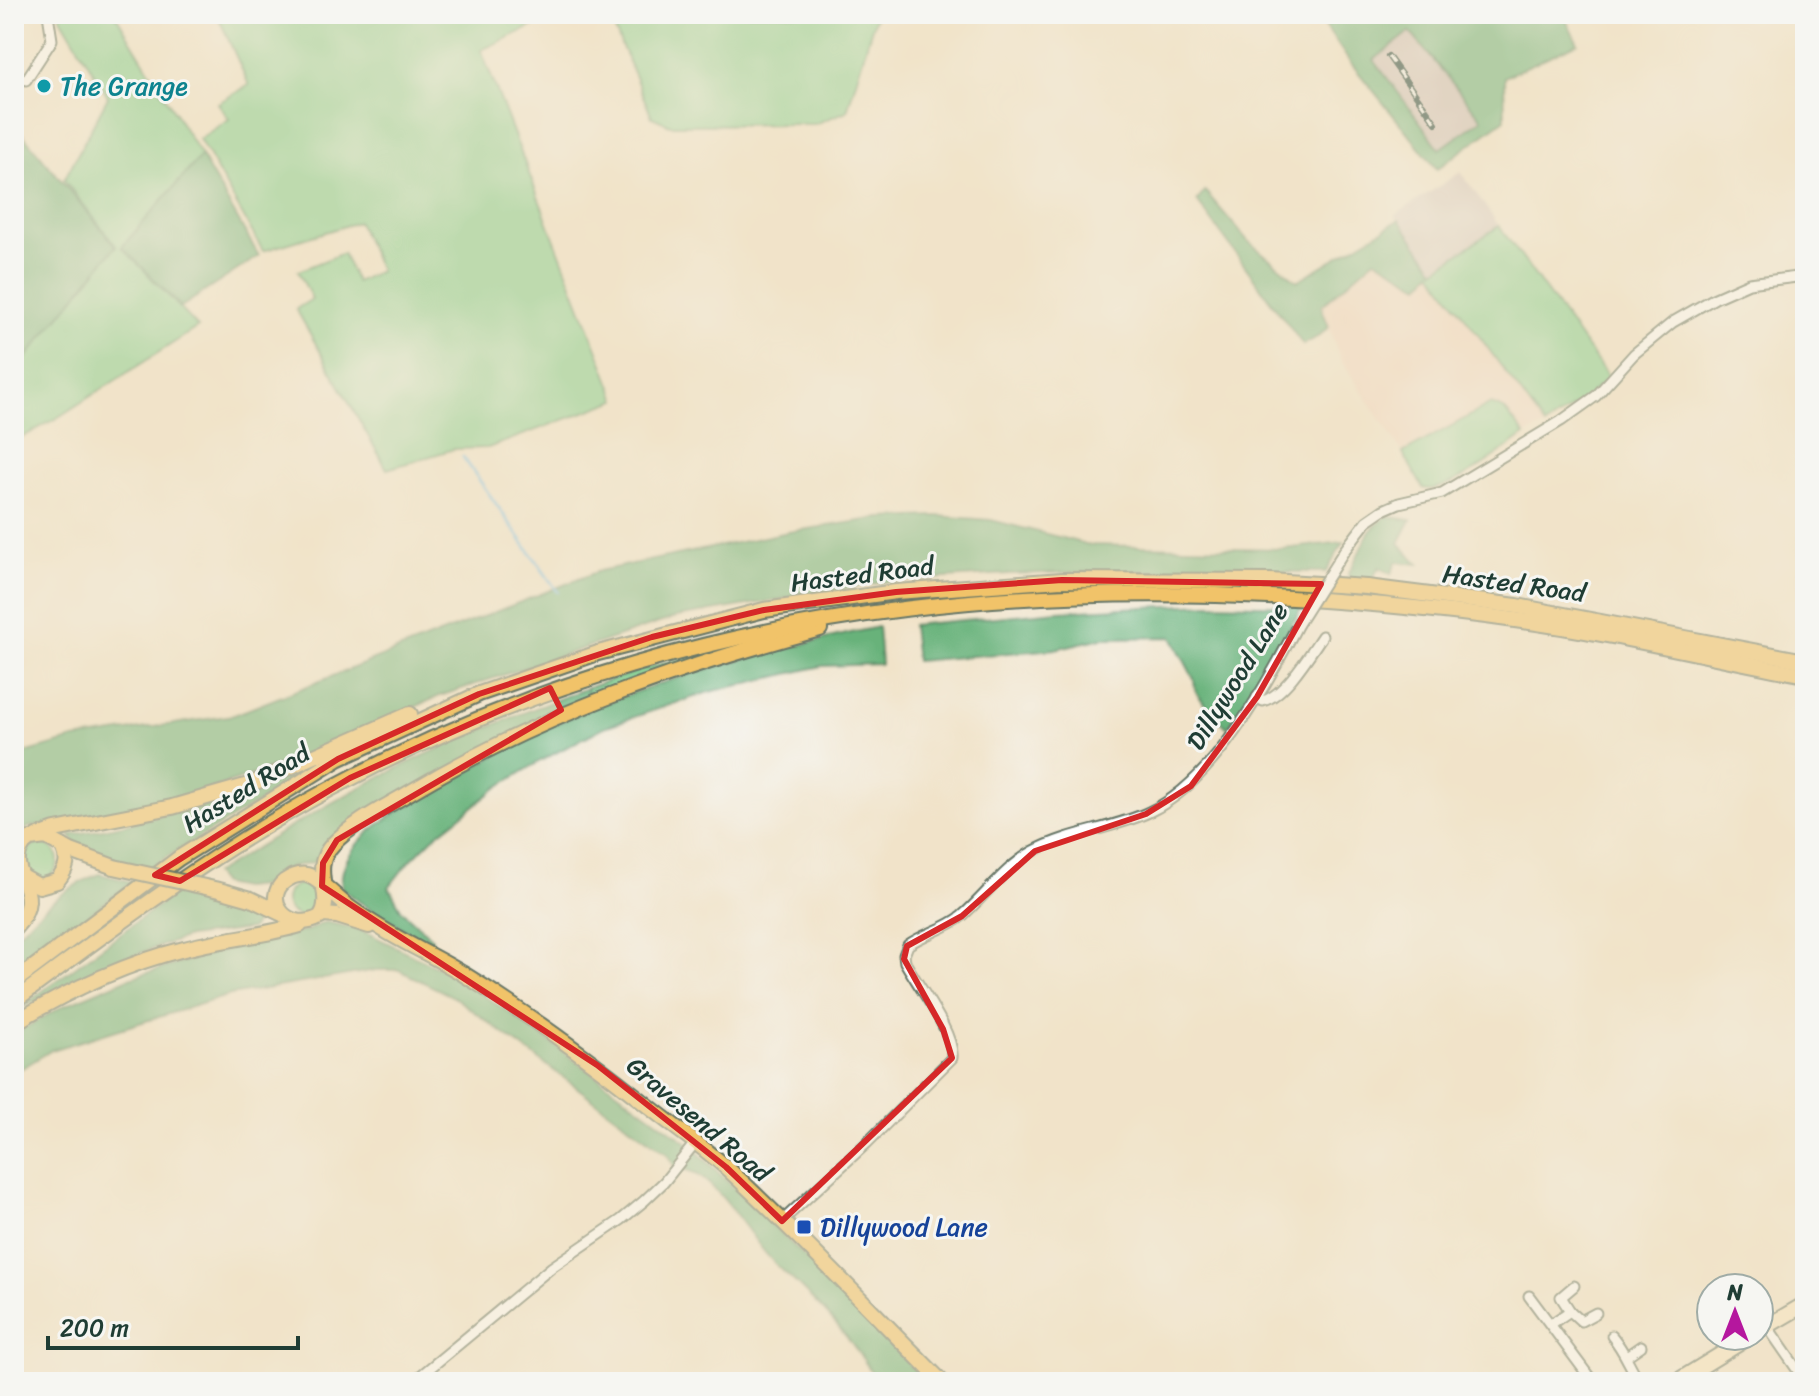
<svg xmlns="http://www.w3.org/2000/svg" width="1819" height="1396" font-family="Sriracha,sans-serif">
  <rect width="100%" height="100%" fill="#f6f6f2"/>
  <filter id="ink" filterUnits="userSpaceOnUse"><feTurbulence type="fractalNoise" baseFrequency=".0125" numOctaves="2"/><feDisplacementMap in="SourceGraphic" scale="16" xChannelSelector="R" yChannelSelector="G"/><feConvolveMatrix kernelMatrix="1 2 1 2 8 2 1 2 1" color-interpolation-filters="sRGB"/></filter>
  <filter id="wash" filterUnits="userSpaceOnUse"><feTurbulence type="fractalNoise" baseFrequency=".006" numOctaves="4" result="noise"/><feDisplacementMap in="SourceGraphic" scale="32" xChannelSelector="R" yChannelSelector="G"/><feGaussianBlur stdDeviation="1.8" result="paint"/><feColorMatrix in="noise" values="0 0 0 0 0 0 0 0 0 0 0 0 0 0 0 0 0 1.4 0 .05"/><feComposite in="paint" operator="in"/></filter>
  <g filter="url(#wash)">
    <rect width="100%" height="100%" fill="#f1e3c9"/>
    <path fill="#f2d4be" d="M1375,258L1432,272L1545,426L1525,435L1504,409L1491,404L1403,453L1341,360L1321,306Z"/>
    <g fill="#cfc0ba">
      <path d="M1410,31L1483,119L1440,150L1373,60Z"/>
      <path d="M1461,172L1499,226L1435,269L1395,215Z"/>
    </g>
    <g fill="#80cf8f" stroke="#508662" stroke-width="2">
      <path d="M59,14H115L201,156L122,247L198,327L57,418L14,442V373L116,246L64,180L108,97Z"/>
      <path d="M217,14H469L470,17L477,14H560L481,50L617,400L488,448L454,449L387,469L296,309L312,299L298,271L343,253L356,282L380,271L358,222L263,251L199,139L229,119L218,103L249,85Z"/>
      <path d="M608,14H876L847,111L815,124L670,125L652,117Z"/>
      <path d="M1499,226L1609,378L1579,403L1545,426L1432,272Z"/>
      <path d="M1491,404L1504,409L1525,435C1505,449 1446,496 1423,488L1403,453Z"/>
      <path d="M721,649L722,652L589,698L587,688L653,666Z"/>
      <circle cx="41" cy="861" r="17"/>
      <circle cx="302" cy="900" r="16"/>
    </g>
    <g fill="#68b27a" stroke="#447857" stroke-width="2" fill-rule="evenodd">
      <path d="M1330,14H1563L1578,43L1504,77L1505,119L1437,169L1349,61L1321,20ZM1410,32L1482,119L1440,149L1374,60Z"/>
      <path d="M14,124L116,246L14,373Z"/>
      <path d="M201,156L259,256L181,307L122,247Z"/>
      <path d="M1205,191L1248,241L1297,281L1399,220L1435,269L1420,285L1375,259L1321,306L1329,327L1319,336L1303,345L1197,201Z"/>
      <path d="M937,516L991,520L1090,545L1283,549L1344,542L1326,572L1121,571L1009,574L884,582L677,617L440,696L287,763L205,791L108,816L29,827L14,837V756L74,739L234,715L599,571L788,532L880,518Z"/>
      <path d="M1386,516L1411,520L1399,543L1419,564L1396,562L1391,574L1379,567L1371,581L1352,580L1348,575L1369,532Z"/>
      <path d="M1209,604L1303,606L1228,728L1210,712L1195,690L1194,679L1172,637L1102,638L1055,649L916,661L912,625L1058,611Z"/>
      <path d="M878,627L881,664L822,666L709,692L604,727L542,760L498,787L433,838L407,864L389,887L402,911L432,938V946L367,907L342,889C335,840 406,806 441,787C478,766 514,742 553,725C656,678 768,651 878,627Z"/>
      <path d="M587,688L589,698L330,843L314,862L290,867L262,886L242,888L222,884L214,874C275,836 336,798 400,767C461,737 524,712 587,688Z"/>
      <path d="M283,778L294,781L147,869L78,848L70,835C143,823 213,802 283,778Z"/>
      <path d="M100,874L132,882L14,972V937C38,913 68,884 100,874Z"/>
      <path d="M178,891L255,910L261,915L251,929L188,937L146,951L106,966L14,1012Z"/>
      <path d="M325,922L359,929L448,972L516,1017L689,1144L843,1294L926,1382H877C857,1344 826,1312 795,1282C786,1273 776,1266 768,1256C750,1237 707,1162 677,1170L667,1154L454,997L399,970H376L230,995L52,1050L14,1073V1034L63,1006L129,978L239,946L306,931Z"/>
    </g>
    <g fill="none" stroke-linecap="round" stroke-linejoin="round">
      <path stroke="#6fbee9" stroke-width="3" d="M463,457L558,592"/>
    </g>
  </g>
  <g filter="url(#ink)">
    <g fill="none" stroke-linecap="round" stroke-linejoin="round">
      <defs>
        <g id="minor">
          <path d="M26,80L52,40L48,14"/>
          <path d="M1344,551L1367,521L1383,510L1399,503L1442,493L1561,421L1596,396L1634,354L1673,322L1715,298L1749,283L1805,276"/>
          <path d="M1257,697L1263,701C1285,695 1309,655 1322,636"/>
          <path d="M782,1221L867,1143L952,1058C955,1033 917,985 905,962L904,955L908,945C925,933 946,929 962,916C986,895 1005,867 1034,851C1069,832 1113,829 1149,812C1214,782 1266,686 1298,624"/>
          <path d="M1529,1296L1593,1382"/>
          <path d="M1570,1311L1561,1297L1574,1286"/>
          <path d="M1551,1324L1570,1311L1581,1321L1596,1313"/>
          <path d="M1767,1326L1805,1381"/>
          <path d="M1612,1336C1626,1353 1629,1366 1640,1382"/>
          <path d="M1628,1355L1641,1346"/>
          <path d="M413,1382L552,1267L621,1220L644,1201L664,1182L695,1143"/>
        </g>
        <g id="secondary">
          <path d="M1759,1331L1805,1304"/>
          <path d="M1676,1382L1751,1336"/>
        </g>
        <g id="primary">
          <path d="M820,629C678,667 541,715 414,790C388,806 355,821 333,844C308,870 336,896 320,917C284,936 259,893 290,878C294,875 302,874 307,875C318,878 336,897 345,904C359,915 376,925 391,934C415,948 441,960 465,975C530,1015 592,1061 652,1109C677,1129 704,1147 728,1169C802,1237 871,1311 942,1382"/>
          <path d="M36,837L55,830L172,807L249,785L410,714"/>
          <path d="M14,851L30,839L46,837L71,851L114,867"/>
          <path d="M21,876L39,886L57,881C67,869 70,860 62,846"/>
          <path d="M219,890L251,899L280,913"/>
          <path d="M322,915L337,916L369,926"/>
          <path d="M14,929C50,890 3,874 23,845"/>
          <path d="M14,982L179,858L338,759L479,694L598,653L764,610L896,592L1062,580L1270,581L1367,587L1517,606L1805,661"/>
          <path d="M14,1001C116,925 218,849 330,789C703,589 1103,564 1515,620C1612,633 1709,657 1805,675"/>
          <path d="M14,1023C67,991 124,964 184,949C222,939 262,936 300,925"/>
        </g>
      </defs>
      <use href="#minor" stroke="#687768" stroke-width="13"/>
      <use href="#secondary" stroke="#687768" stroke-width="18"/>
      <use href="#primary" stroke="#687768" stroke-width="18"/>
      <use href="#minor" stroke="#fff" stroke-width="9"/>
      <use href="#secondary" stroke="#f9e7c3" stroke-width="14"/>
      <use href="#primary" stroke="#f1c369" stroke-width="14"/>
      <defs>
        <path id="rail" d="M1388,56L1436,123"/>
      </defs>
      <use href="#rail" stroke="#1f3d34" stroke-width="6"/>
      <use href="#rail" stroke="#f6f6f2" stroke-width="3" stroke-dasharray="9" stroke-linecap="butt"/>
      <defs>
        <path id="minor-bridge" d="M1298,624L1344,551"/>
        <path id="primary-bridge" d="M114,867L219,890"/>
      </defs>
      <use href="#minor-bridge" stroke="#687768" stroke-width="13" stroke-linecap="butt"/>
      <use href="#primary-bridge" stroke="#687768" stroke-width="18" stroke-linecap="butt"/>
      <use href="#minor-bridge" stroke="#fff" stroke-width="9"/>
      <use href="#primary-bridge" stroke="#f1c369" stroke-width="14"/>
    </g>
  </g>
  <path d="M0 0H1819V1396H0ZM1062,580L1321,584L1257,697L1191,786L1146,814L1035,851L962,916L907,946L904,959L943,1029L952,1058L782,1221L726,1167L597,1065L322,886L323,863L337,840L561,710L550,688L350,778L180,881L155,875L338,759L479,694L652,637L764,610L896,592Z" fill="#f1e3c9" fill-opacity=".55" fill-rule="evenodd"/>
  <path fill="none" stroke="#d62828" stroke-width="6" stroke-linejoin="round" d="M1062,580L1321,584L1257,697L1191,786L1146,814L1035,851L962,916L907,946L904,959L943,1029L952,1058L782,1221L726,1167L597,1065L322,886L323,863L337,840L561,710L550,688L350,778L180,881L155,875L338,759L479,694L652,637L764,610L896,592Z"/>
  <circle fill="#0f9aa8" stroke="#f6f6f2" stroke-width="3" cx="44" cy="86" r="8"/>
  <rect fill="#1a4fb4" stroke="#f6f6f2" stroke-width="3" x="796" y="1219" width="16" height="16" rx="4"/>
  <g text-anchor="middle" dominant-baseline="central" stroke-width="6" stroke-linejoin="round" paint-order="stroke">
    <g font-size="26" fill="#0d838f" stroke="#f6f6f2" text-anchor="start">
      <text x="60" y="86">The Grange</text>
    </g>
    <g font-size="26" fill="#1f3d34" stroke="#f6f6f2">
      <text transform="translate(862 574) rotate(-7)">Hasted Road</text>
      <text transform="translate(1514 583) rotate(8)">Hasted Road</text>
      <text transform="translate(1237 676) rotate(-58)">Dillywood Lane</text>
      <text transform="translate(246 788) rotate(-32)">Hasted Road</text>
      <text transform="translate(699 1119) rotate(40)">Gravesend Road</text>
    </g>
    <g font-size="26" fill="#164399" stroke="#f6f6f2" text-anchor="start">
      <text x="820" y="1227">Dillywood Lane</text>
    </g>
  </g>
  <rect width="1819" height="1396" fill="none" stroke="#f6f6f2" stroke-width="48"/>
  <g transform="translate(1735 1312)"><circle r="38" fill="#f6f6f2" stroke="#a0aca6" stroke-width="2"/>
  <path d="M0-6L14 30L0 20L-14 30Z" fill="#b5179e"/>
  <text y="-12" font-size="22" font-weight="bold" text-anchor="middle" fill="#1f3d34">N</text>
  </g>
  <path d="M48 1336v12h250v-12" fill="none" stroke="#1f3d34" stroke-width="4"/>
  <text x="60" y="1336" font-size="24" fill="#1f3d34" stroke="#f6f6f2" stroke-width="6" paint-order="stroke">200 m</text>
</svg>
